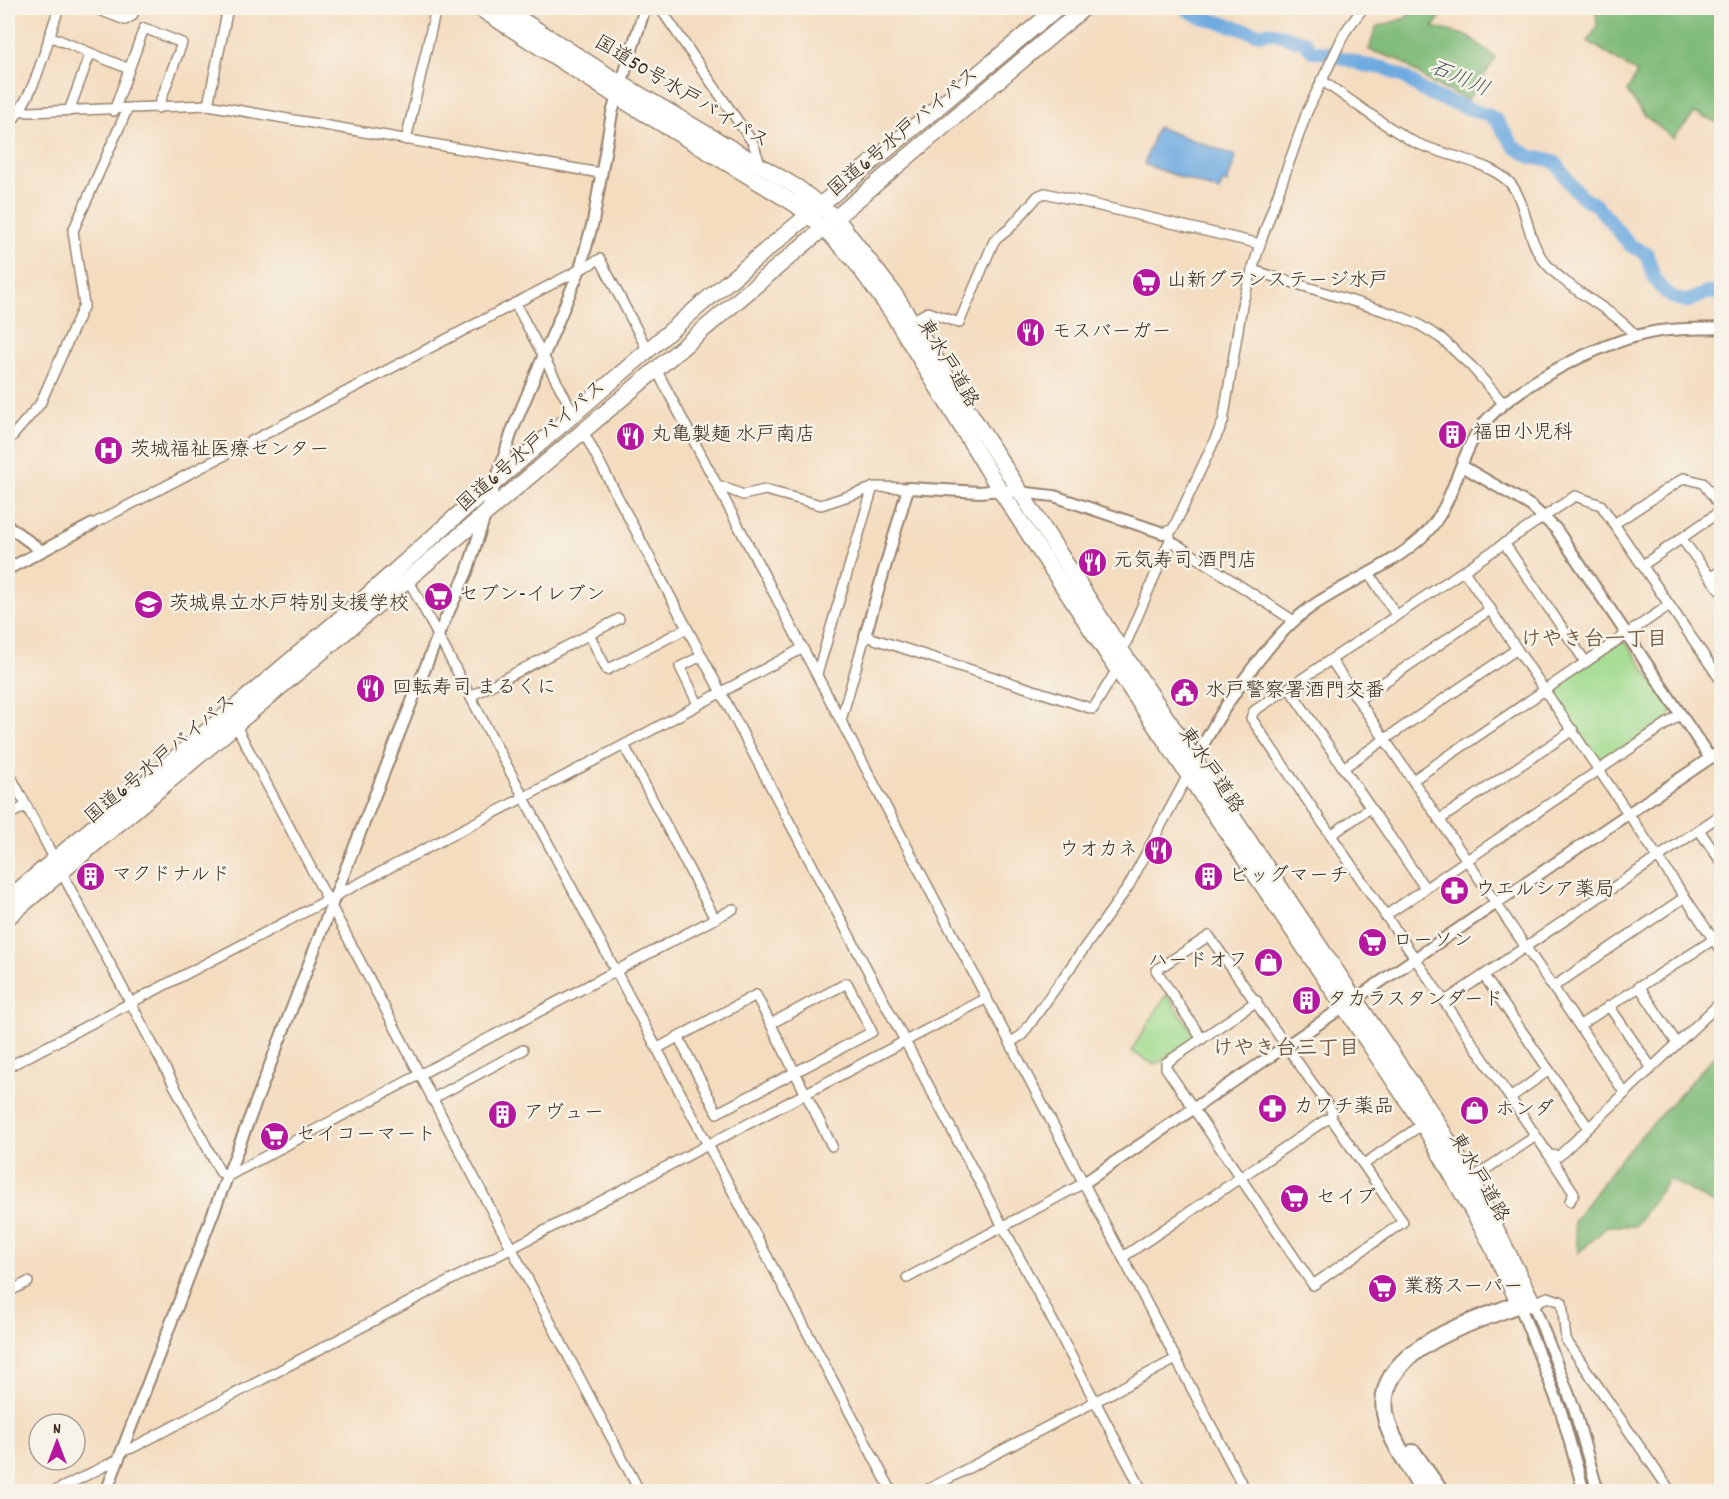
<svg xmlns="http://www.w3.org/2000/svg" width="1729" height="1499" font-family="Dekko,'Klee One',sans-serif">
  <rect width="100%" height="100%" fill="#f7f3e8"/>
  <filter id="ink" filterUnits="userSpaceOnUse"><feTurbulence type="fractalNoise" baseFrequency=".0167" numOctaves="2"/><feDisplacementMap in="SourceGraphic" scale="12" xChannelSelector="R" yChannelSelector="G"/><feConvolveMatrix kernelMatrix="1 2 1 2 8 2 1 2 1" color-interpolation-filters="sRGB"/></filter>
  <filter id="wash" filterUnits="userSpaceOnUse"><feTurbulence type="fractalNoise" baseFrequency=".008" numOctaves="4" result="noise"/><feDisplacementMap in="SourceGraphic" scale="24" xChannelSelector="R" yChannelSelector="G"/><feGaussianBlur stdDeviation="1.35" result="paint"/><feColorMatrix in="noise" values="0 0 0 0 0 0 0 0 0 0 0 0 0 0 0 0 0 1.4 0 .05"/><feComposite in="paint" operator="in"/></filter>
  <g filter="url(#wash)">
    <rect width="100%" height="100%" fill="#f4dcbf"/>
    <g fill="#a0db8e" stroke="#6e8256" stroke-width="1.5">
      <path d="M1621,641L1627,643L1672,711L1671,716L1603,762L1598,761L1552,695L1553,687Z"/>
      <path d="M1167,994L1194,1034L1193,1039L1155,1065L1131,1051Z"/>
    </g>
    <g fill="#80bb79" stroke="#5e724c" stroke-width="1.5">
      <path d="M1411,8H1447L1433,27L1468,36L1496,58L1467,100L1430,82L1399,60L1369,50L1376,27L1406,18Z"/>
      <path d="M1596,8H1721V124L1695,113L1673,138L1645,116L1627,92L1637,73L1588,41L1597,27Z"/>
      <path d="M1721,1049V1208L1669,1179L1635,1226H1608L1578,1253L1574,1221L1619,1160Z"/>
    </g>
    <path fill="#6eaae0" stroke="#546a7f" stroke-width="1.5" d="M1157,127L1236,156L1227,183L1223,182L1219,191L1144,164Z"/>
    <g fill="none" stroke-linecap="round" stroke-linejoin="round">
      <path stroke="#6eaae0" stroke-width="14" d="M1184,8L1198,16L1259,34C1278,28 1287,41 1304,41L1312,51L1328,53L1363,65L1384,68L1406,78L1422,90L1441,99L1490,116L1496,120L1514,146L1533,158L1548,159L1557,164L1571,185L1581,196L1597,206L1631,246L1647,254L1653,275L1660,287L1672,297L1686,302L1706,293L1722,292"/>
    </g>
  </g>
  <g filter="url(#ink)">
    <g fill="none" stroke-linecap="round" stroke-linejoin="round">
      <defs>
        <g id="minor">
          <path d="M94,8L125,20L132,16L136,8"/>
          <path d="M216,8L227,12"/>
          <path d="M660,8L753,143L760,164"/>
          <path d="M8,11L9,8"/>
          <path d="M49,36L127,68"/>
          <path d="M1321,80C1351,100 1381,124 1412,141C1440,155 1486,160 1509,182C1527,201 1526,239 1544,261C1569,292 1610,306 1636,336"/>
          <path d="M208,105L228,8"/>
          <path d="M8,106L28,112L208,105L600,173"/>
          <path d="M69,111L90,54"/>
          <path d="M114,111L144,28L182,43L158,108"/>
          <path d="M8,126C37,93 44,49 59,8"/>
          <path d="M406,140L436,8"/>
          <path d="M1252,270L1394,314L1418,324L1442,339L1472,367L1503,403"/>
          <path d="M515,303L574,414"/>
          <path d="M912,321L928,312L959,323L994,241L1009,229L1038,196L1045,193L1260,244"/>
          <path d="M656,369L1246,1492"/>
          <path d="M583,431L1143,1492"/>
          <path d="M8,441L40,404L84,305L73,231L127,110"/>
          <path d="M718,485L743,495L765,490L821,505L876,487L908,488"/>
          <path d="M93,524L600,259L648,351"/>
          <path d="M1614,524L1684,478L1703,483L1722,509"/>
          <path d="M1163,533L1173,529L1223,422L1242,305L1260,244L1307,112L1345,32L1363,8"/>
          <path d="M1682,539L1722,593"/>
          <path d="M1170,540L1294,621"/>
          <path d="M1504,543L1585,661"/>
          <path d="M1643,565L1722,510"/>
          <path d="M1464,571L1722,952"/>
          <path d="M1369,573L1396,615"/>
          <path d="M1711,577L1722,570"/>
          <path d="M408,579L892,1492"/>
          <path d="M589,634L607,670L687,628"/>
          <path d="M1121,650L1127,641L1170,540V535"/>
          <path d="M1331,660L1624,1092"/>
          <path d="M817,674L873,487"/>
          <path d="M1722,682L1601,505L1575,496L1254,711L1251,718L1549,1155L1559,1156L1722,1001"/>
          <path d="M1289,688L1425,888"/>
          <path d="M471,696L619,619"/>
          <path d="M1358,700L1491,609"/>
          <path d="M698,704L680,667L701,656"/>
          <path d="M841,720L865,636L1093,709L1117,669"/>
          <path d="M235,724L640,1492"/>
          <path d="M624,745L715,919"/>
          <path d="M1343,768L1517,649"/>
          <path d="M8,771L220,1172L228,1176L733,909"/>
          <path d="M1413,780L1668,606"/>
          <path d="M8,815L26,806"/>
          <path d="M1439,820L1573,730"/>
          <path d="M1699,830L1722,863"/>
          <path d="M1331,835L1370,808"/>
          <path d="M1385,916L1681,714"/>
          <path d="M1484,976L1588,1127"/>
          <path d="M1639,986L1676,1042"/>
          <path d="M1553,987L1685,897"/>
          <path d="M1444,1002L1722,814"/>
          <path d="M1609,1006L1651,1067"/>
          <path d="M1580,1025L1713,940"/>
          <path d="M678,1036L717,1113L872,1032L847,983L772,1023"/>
          <path d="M1202,1039L1156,970L1209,936L1332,1111L1331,1118"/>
          <path d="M1011,1042L1022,1035L1128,887L1188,775"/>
          <path d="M658,1048L756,995L832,1146"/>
          <path d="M8,1067L624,745L803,648"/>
          <path d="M1510,1098L1549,1070"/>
          <path d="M432,1099L523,1050"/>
          <path d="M1549,1155L1574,1193L1570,1201"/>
          <path d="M1364,1164L1423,1124"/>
          <path d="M1471,1179L1536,1136"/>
          <path d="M1123,1257L1324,1121L1331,1118L1403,1222L1313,1285L1166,1068V1063L1257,1001"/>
          <path d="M907,1278L1084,1183"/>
          <path d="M8,1292L28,1282"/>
          <path d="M1533,1303L1548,1297L1562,1302L1566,1340L1671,1492"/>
          <path d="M122,1451L132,1448L987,998"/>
          <path d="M53,1492L119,1459"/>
          <path d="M923,1492L1176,1359"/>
        </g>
        <g id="tertiary">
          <path d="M1462,466L1531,506L1556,529L1710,758"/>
          <path d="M8,526L42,551"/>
          <path d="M8,569L93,524"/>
          <path d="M865,636L908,488L980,492L1000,490L1054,496L1163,533"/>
          <path d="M1192,766C1216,717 1266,639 1311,607C1347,582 1390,567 1422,537C1452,510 1456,467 1476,434C1504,389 1602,341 1654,332C1676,328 1699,329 1722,328"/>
          <path d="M1084,1183L1722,750"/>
          <path d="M1533,1303L1574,1408L1598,1492"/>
          <path d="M1519,1304L1561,1411L1584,1492"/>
          <path d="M106,1492L335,896L439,633L467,572L512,431L580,269L593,222L612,113L645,8"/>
        </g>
        <g id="trunk">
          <path d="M479,8L616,96L795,204L824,228L854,260L891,311L1000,490L1117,669L1423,1124L1489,1240L1519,1304"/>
          <path d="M503,8L620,83L798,188L836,218L893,292L1121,650L1434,1117L1471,1179L1533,1303"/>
          <path d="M8,899L361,601L472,502L705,301L1057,8"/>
          <path d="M8,917L1084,8"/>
        </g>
        <g id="motorway">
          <path d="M1413,1453L1440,1492"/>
          <path d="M1424,1492C1412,1469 1394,1446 1387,1422C1366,1351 1471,1323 1519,1304L1533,1303"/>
        </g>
      </defs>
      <use href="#minor" stroke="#98836e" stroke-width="12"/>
      <use href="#tertiary" stroke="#98836e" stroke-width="14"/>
      <use href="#trunk" stroke="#98836e" stroke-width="18"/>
      <use href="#motorway" stroke="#98836e" stroke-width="20"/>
      <use href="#minor" stroke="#fff" stroke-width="9"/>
      <use href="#tertiary" stroke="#fff" stroke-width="10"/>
      <use href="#trunk" stroke="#fff" stroke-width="15"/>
      <use href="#motorway" stroke="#fff" stroke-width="16"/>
    </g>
  </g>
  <defs>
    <symbol id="supermarket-disc" viewBox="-11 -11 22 22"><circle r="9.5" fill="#b5179e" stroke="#f7f3e8"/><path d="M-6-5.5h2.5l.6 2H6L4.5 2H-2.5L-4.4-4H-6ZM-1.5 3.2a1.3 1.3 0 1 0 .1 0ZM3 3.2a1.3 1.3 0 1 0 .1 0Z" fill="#fff"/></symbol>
    <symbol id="restaurant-disc" viewBox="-11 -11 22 22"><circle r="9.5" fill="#b5179e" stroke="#f7f3e8"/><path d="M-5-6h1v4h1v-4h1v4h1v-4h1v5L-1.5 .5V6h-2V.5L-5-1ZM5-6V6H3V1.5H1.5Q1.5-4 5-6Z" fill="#fff"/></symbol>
    <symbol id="building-disc" viewBox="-11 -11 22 22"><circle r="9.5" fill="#b5179e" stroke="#f7f3e8"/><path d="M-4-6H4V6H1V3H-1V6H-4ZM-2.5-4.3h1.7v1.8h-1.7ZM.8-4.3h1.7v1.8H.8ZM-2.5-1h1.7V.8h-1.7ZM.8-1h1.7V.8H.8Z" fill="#fff"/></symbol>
    <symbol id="hospital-disc" viewBox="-11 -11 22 22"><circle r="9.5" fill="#b5179e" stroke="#f7f3e8"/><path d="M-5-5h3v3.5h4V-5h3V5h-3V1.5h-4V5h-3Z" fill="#fff"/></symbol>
    <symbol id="school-disc" viewBox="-11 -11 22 22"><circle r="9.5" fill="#b5179e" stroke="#f7f3e8"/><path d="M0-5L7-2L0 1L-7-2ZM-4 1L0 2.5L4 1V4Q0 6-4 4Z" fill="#fff"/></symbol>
    <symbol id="civic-disc" viewBox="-11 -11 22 22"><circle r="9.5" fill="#b5179e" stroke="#f7f3e8"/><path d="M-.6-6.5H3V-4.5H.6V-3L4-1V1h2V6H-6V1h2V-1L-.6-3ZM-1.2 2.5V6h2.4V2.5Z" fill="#fff"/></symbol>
    <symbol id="pharmacy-disc" viewBox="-11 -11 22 22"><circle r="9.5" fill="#b5179e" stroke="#f7f3e8"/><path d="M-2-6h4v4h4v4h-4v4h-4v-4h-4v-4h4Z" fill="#fff"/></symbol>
    <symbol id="shop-disc" viewBox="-11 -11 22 22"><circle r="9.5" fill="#b5179e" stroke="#f7f3e8"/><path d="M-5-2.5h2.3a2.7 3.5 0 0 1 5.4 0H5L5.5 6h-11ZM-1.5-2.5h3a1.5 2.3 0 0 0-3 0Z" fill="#fff"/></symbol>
  </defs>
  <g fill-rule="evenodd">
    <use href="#supermarket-disc" x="1130" y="266" width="33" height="33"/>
    <use href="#restaurant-disc" x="1014" y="316" width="33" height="33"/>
    <use href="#building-disc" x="1436" y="418" width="33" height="33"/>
    <use href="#restaurant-disc" x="614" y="420" width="33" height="33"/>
    <use href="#hospital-disc" x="92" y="434" width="33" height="33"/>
    <use href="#restaurant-disc" x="1076" y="546" width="33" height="33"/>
    <use href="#supermarket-disc" x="422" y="580" width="33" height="33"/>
    <use href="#school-disc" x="132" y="588" width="33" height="33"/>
    <use href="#restaurant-disc" x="354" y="672" width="33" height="33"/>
    <use href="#civic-disc" x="1168" y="676" width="33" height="33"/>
    <use href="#restaurant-disc" x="1142" y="834" width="33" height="33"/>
    <use href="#building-disc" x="74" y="860" width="33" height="33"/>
    <use href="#building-disc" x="1192" y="860" width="33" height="33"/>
    <use href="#pharmacy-disc" x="1438" y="874" width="33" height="33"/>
    <use href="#supermarket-disc" x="1356" y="926" width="33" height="33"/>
    <use href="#shop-disc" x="1252" y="946" width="33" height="33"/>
    <use href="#building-disc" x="1290" y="984" width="33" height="33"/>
    <use href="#pharmacy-disc" x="1256" y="1092" width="33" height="33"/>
    <use href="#shop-disc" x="1458" y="1094" width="33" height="33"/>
    <use href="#building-disc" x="486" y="1098" width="33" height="33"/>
    <use href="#supermarket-disc" x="258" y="1120" width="33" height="33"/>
    <use href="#supermarket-disc" x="1278" y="1182" width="33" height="33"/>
    <use href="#supermarket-disc" x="1366" y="1272" width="33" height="33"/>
  </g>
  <g text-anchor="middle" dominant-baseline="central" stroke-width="5" stroke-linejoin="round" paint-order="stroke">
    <g font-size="20" fill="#3b2a1e" stroke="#f7f3e8">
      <text transform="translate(681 93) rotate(31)">国道50号水戸バイパス</text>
      <text transform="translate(904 133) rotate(-40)">国道6号水戸バイパス</text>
      <text transform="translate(947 364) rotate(59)">東水戸道路</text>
      <text transform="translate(532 447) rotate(-41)">国道6号水戸バイパス</text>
      <text transform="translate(161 760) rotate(-40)">国道6号水戸バイパス</text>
      <text transform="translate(1210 771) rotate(56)">東水戸道路</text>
      <text transform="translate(1478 1178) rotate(60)">東水戸道路</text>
    </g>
    <g font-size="20" fill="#3b2a1e" stroke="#f7f3e8" text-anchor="start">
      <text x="1167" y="282">山新グランステージ水戸</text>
      <text x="1052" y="333">モスバーガー</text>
      <text x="1473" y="434">福田小児科</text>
      <text x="651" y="436">丸亀製麺 水戸南店</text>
      <text x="130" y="451">茨城福祉医療センター</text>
      <text x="1113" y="562">元気寿司 酒門店</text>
      <text x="459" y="596">セブン-イレブン</text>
      <text x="169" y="605">茨城県立水戸特別支援学校</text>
      <text x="392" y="689">回転寿司 まるくに</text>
      <text x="1205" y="692">水戸警察署酒門交番</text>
      <text x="1138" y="851" text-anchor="end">ウオカネ</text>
      <text x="112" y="876">マクドナルド</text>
      <text x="1229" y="877">ビッグマーチ</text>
      <text x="1475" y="891">ウエルシア薬局</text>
      <text x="1393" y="942">ローソン</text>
      <text x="1248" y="962" text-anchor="end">ハードオフ</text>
      <text x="1327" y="1001">タカラスタンダード</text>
      <text x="1294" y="1108">カワチ薬品</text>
      <text x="1495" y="1111">ホンダ</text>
      <text x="524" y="1114">アヴュー</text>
      <text x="296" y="1136">セイコーマート</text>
      <text x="1316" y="1199">セイブ</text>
      <text x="1404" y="1288">業務スーパー</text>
    </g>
    <g font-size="21" font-style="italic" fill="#4d5762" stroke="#f7f3e8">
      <text transform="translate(1459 80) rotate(23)">石川川</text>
    </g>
    <g font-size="21" font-weight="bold" fill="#765c42" stroke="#f7f3e8">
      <text x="1594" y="641">けやき台一丁目</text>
      <text x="1286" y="1050">けやき台三丁目</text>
    </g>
  </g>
  <rect width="1729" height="1499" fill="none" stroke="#f7f3e8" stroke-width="30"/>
  <g transform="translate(57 1442)"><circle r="28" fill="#f7f3e8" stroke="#aca397" stroke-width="1.5"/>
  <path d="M0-4.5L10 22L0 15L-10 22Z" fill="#b5179e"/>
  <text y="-9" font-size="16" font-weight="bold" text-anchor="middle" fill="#3b2a1e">N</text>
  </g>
</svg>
